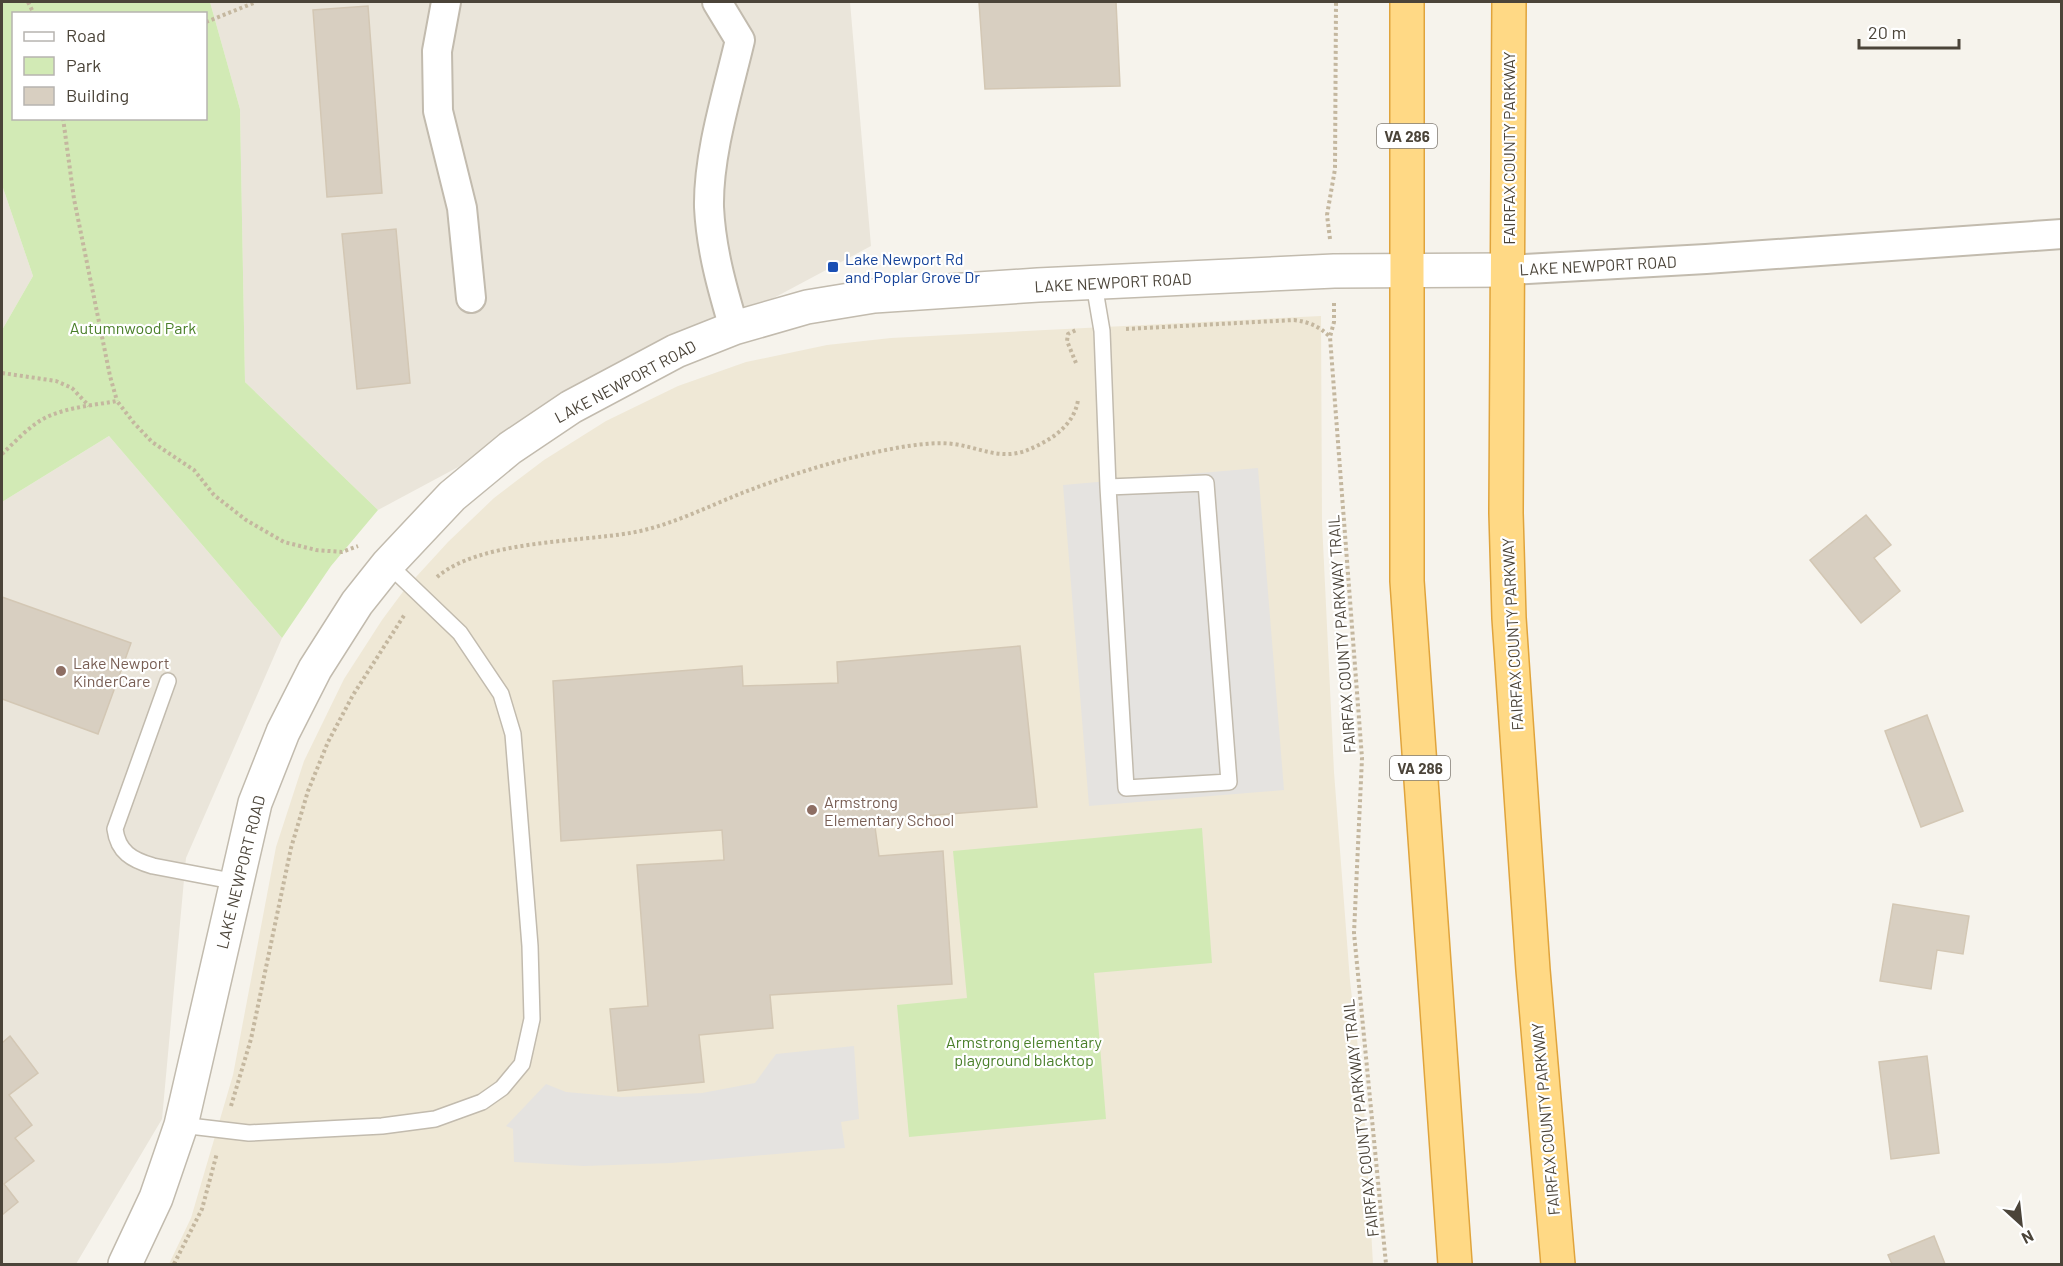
<svg xmlns="http://www.w3.org/2000/svg" width="2063" height="1266" font-family="Barlow,sans-serif">
  <rect width="100%" height="100%" fill="#f6f3ec"/>
  <g fill="#eae5da">
    <path d="M210,2H850L871,246L378,510L245,382L240,109Z"/>
    <path d="M2,185L33,276L2,330Z"/>
    <path d="M109,436L282,638L186,858L162,1119L76,1264H2V502Z"/>
  </g>
  <path fill="#efe8d6" d="M1321,316L1322,522L1334,772L1350,981L1363,1090L1373,1264H169L191,1218L233,1075L276,847L304,761L344,679L382,620L405,589L448,542L494,498L544,460L606,421L678,386L746,362L827,345L891,338Z"/>
  <g fill="#d2eab5" fill-rule="evenodd">
    <path d="M2,2H210L240,109L245,382L378,510L331,566L282,638L109,436L2,502V330L33,276L2,185ZM14,14H206V118H14Z"/>
    <path d="M1202,828L1212,963L1094,973L1106,1119L909,1137L897,1005L967,998L953,851Z"/>
  </g>
  <g fill="#e5e3e0">
    <path d="M1258,468L1284,790L1089,806L1063,485Z"/>
    <path d="M854,1046L859,1119L841,1122L845,1148L671,1163L584,1166L514,1162L513,1129L506,1126L546,1084L566,1092L622,1097L702,1093L755,1083L776,1054Z"/>
  </g>
  <g fill="#d8cfc1" stroke="#d3c7b4" stroke-width="1.5">
    <path d="M979,2H1116L1120,86L985,89Z"/>
    <path d="M368,6L382,193L327,197L313,10Z"/>
    <path d="M396,229L410,383L357,389L342,234Z"/>
    <path d="M1866,515L1891,545L1874,558L1900,591L1861,623L1810,560Z"/>
    <path d="M2,597L131,643L98,734L2,699Z"/>
    <path d="M1020,646L1037,807L874,820L879,856L943,851L952,984L770,995L773,1028L699,1035L704,1082L618,1091L610,1009L648,1006L637,865L724,860L722,830L561,841L553,681L742,666L743,686L838,683L837,662Z"/>
    <path d="M1927,715L1963,811L1921,827L1885,731Z"/>
    <path d="M1893,904L1969,916L1963,954L1937,950L1931,989L1880,981Z"/>
    <path d="M10,1036L38,1073L9,1095L32,1125L15,1138L34,1161L4,1184L18,1202L2,1215V1043Z"/>
    <path d="M1927,1056L1939,1153L1891,1159L1879,1062Z"/>
    <path d="M1934,1236L1945,1264H1892L1888,1255Z"/>
  </g>
  <g fill="none" stroke-linecap="round" stroke-linejoin="round">
    <defs>
      <g id="service">
        <path d="M1094,284L1102,331L1108,487L1126,788L1229,782L1206,483L1108,487"/>
        <path d="M168,681L115,829C118,852 132,860 153,866L237,882"/>
        <path d="M181,1125L249,1133L382,1126L435,1119L482,1102L502,1088L522,1064L532,1019L530,946L513,734L501,694L460,633L388,564"/>
      </g>
      <g id="minor">
        <path d="M446,2L437,51L438,111L462,208L471,298"/>
        <path d="M717,2L740,40C728,91 708,154 709,207C711,249 722,288 734,328"/>
        <path d="M1508,270L1706,259L2062,234"/>
      </g>
      <path id="tertiary" d="M125,1264L156,1198L181,1125L255,803L283,732L315,669L357,603L388,564L452,496L510,448L571,407L676,351L734,328L807,307L874,296L1038,285L1334,271L1508,270"/>
      <g id="trunk">
        <path d="M1407,2V581L1455,1264"/>
        <path d="M1509,2L1506,513L1509,618L1533,970L1558,1264"/>
      </g>
    </defs>
    <use href="#service" stroke="#c2bbae" stroke-width="18"/>
    <use href="#minor" stroke="#c2bbae" stroke-width="32"/>
    <use href="#tertiary" stroke="#c2bbae" stroke-width="36"/>
    <use href="#trunk" stroke="#e0a43c" stroke-width="36"/>
    <g stroke="#c4b79f" stroke-width="4" stroke-dasharray="3 3" stroke-linecap="butt">
      <path d="M28,2L34,14"/>
      <path d="M206,22L256,2"/>
      <path d="M63,118L74,199L110,376L117,401"/>
      <path d="M1330,239L1327,215L1335,169L1336,2"/>
      <path d="M1334,303V322L1330,337L1362,758L1354,933L1386,1264"/>
      <path d="M1126,329L1294,320C1309,322 1319,326 1330,337"/>
      <path d="M1076,363L1067,341L1068,334L1076,330"/>
      <path d="M2,373L56,381L72,388L89,406"/>
      <path d="M2,454C16,441 31,424 49,416C70,407 95,405 117,401L134,423L152,442L194,470L214,495L246,520L284,542L316,550L342,552L358,546"/>
      <path d="M437,577C479,541 576,542 630,533C667,527 707,507 742,493C794,473 852,455 908,446C923,444 938,442 953,444C978,447 999,460 1025,451C1048,442 1074,427 1078,400"/>
      <path d="M231,1106L251,1039L291,848L308,791L328,742L353,695L405,614"/>
      <path d="M174,1264L202,1209L217,1153"/>
    </g>
    <use href="#service" stroke="#fff" stroke-width="15"/>
    <use href="#minor" stroke="#fff" stroke-width="28"/>
    <use href="#tertiary" stroke="#fff" stroke-width="33"/>
    <use href="#trunk" stroke="#ffd985" stroke-width="33"/>
  </g>
  <rect fill="#1a4fb4" stroke="#fff" stroke-width="2" x="827" y="261" width="12" height="12" rx="3"/>
  <g fill="#8d6e63" stroke="#fff" stroke-width="2">
    <circle cx="61" cy="671" r="6"/>
    <circle cx="812" cy="810" r="6"/>
  </g>
  <g text-anchor="middle" dominant-baseline="central" stroke-width="4.5" stroke-linejoin="round" paint-order="stroke">
    <g fill="#fff" stroke="#817c74" stroke-width="1.5">
      <rect x="1377" y="124" width="60" height="24" rx="4.5"/>
      <rect x="1390" y="756" width="60" height="24" rx="4.5"/>
    </g>
    <g font-size="15" font-weight="bold" fill="#4b4439">
      <text x="1407" y="136">VA 286</text>
      <text x="1420" y="768">VA 286</text>
    </g>
    <g font-size="16" fill="#4b4439" stroke="#fff">
      <text transform="translate(1508 148) rotate(-90)">FAIRFAX COUNTY PARKWAY</text>
      <text transform="translate(1598 265) rotate(-3)">LAKE NEWPORT ROAD</text>
      <text transform="translate(1113 282) rotate(-3)">LAKE NEWPORT ROAD</text>
      <text transform="translate(625 381) rotate(-28)">LAKE NEWPORT ROAD</text>
      <text transform="translate(1341 634) rotate(-94)">FAIRFAX COUNTY PARKWAY TRAIL</text>
      <text transform="translate(1512 634) rotate(-93)">FAIRFAX COUNTY PARKWAY</text>
      <text transform="translate(240 872) rotate(-76)">LAKE NEWPORT ROAD</text>
      <text transform="translate(1360 1118) rotate(-96)">FAIRFAX COUNTY PARKWAY TRAIL</text>
      <text transform="translate(1545 1119) rotate(-95)">FAIRFAX COUNTY PARKWAY</text>
    </g>
    <g font-size="16" fill="#164399" stroke="#fff" text-anchor="start">
      <text x="845" y="258">Lake Newport Rd<tspan x="845" dy="18">and Poplar Grove Dr</tspan></text>
    </g>
    <g font-size="16" fill="#4a7f2a" stroke="#fff">
      <text x="133" y="327">Autumnwood Park</text>
      <text x="1024" y="1041">Armstrong elementary<tspan x="1024" dy="18">playground blacktop</tspan></text>
    </g>
    <g font-size="16" fill="#785e54" stroke="#fff" text-anchor="start">
      <text x="73" y="662">Lake Newport<tspan x="73" dy="18">KinderCare</tspan></text>
      <text x="824" y="801">Armstrong<tspan x="824" dy="18">Elementary School</tspan></text>
    </g>
  </g>
  <rect width="2063" height="1266" fill="none" stroke="#4b4439" stroke-width="6"/>
  <rect x="12" y="12" width="195" height="108" fill="#ffffff" stroke="#b7b4b0" stroke-width="1.5"/>
  <rect x="24" y="32" width="30" height="9" fill="#ffffff" stroke="#b7b4b0" stroke-width="1.5"/>
  <text x="66" y="42" font-size="18" fill="#4b4439">Road</text>
  <rect x="24" y="57" width="30" height="18" fill="#d2eab5" stroke="#b7b4b0" stroke-width="1.5"/>
  <text x="66" y="72" font-size="18" fill="#4b4439">Park</text>
  <rect x="24" y="87" width="30" height="18" fill="#d8cfc1" stroke="#b7b4b0" stroke-width="1.5"/>
  <text x="66" y="102" font-size="18" fill="#4b4439">Building</text>
  <g transform="translate(2021 1224) rotate(153)" stroke="#ffffff" stroke-width="4.5" paint-order="stroke">
  <path d="M0-4.5L10 22L0 15L-10 22Z" fill="#4b4439"/>
  <text y="-9" font-size="16" font-weight="bold" text-anchor="middle" fill="#4b4439">N</text>
  </g>
  <path d="M1859 39v9h100v-9" fill="none" stroke="#4b4439" stroke-width="3"/>
  <text x="1868" y="39" font-size="18" fill="#4b4439" stroke="#ffffff" stroke-width="4.5" paint-order="stroke">20 m</text>
</svg>
